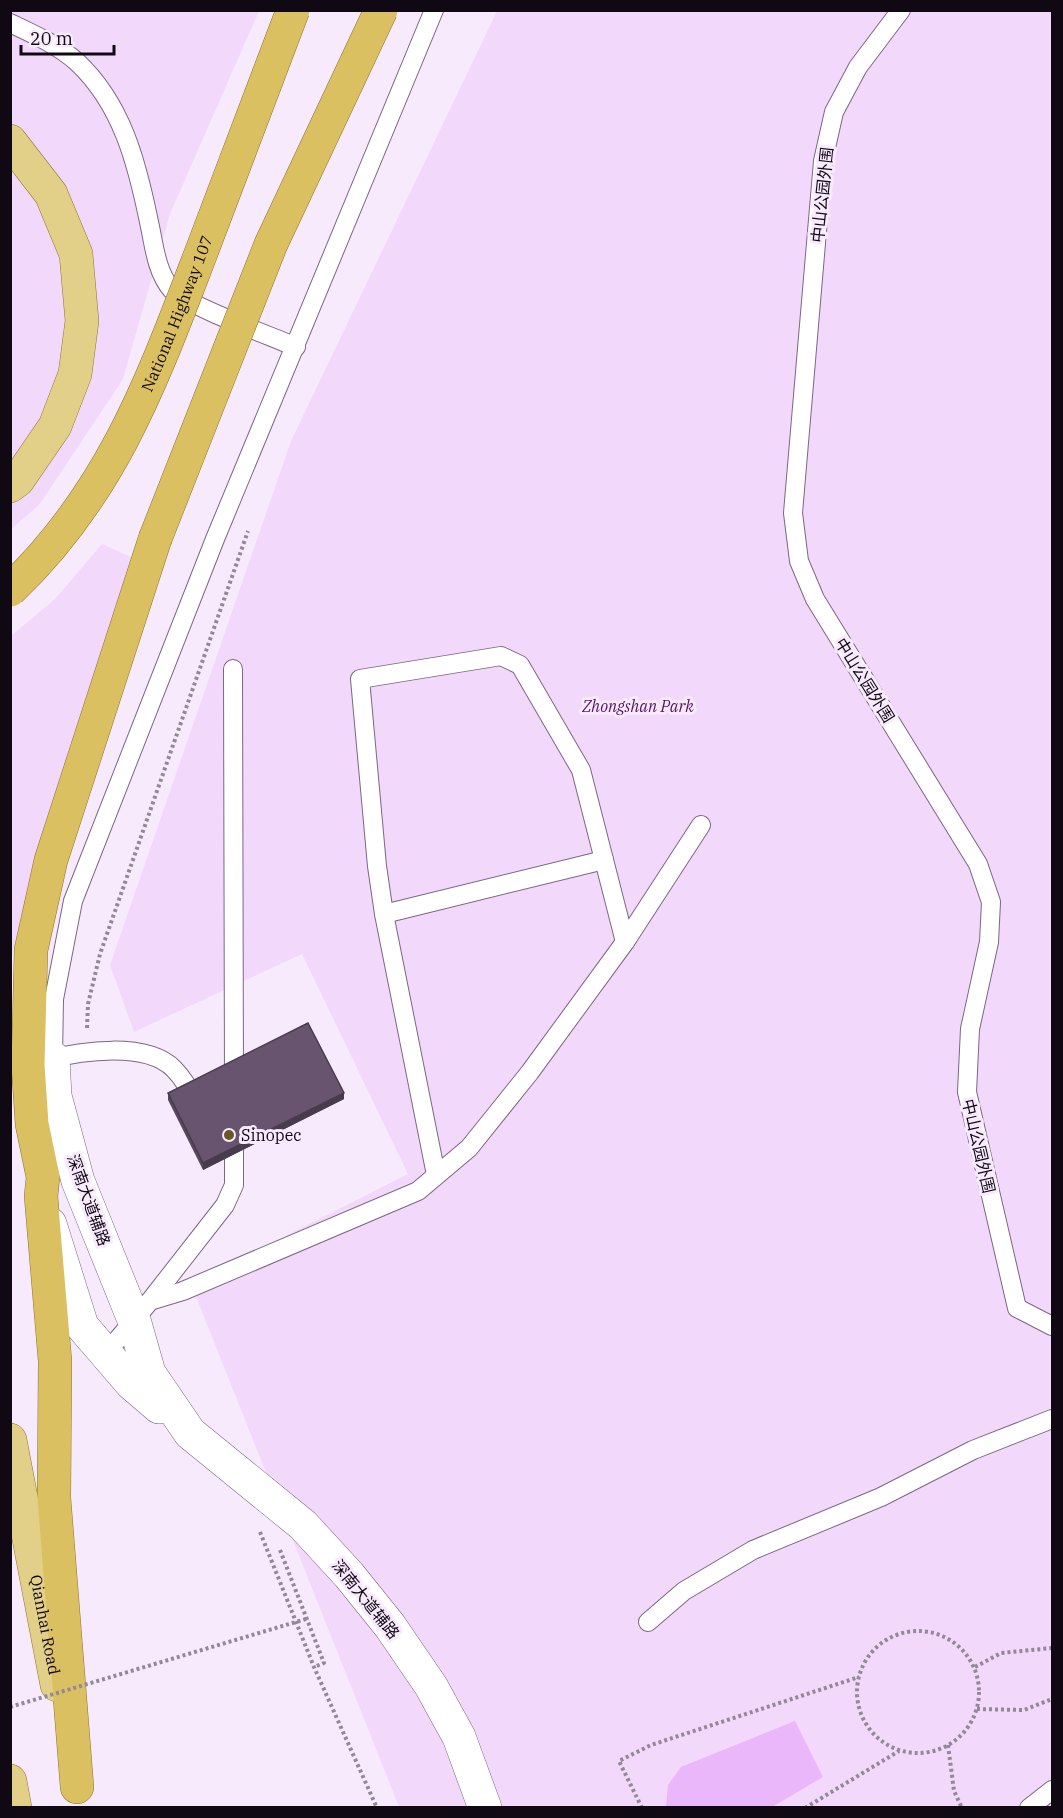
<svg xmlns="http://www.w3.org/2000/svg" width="1063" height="1818" font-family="'IBM Plex Serif','Noto Sans SC',serif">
  <rect width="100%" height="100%" fill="#f8eafd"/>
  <g fill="#f2d8fb">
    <path d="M11,11H259L170,214L123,379L39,505L11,529Z"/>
    <path d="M497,11H1052V1807H399L191,1284L408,1174L302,954L134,1032L110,965L291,441Z"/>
    <path d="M102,544L135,559L27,897L11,961V636L55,599Z"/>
  </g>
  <path fill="#eab7fa" d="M795,1721L823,1777L772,1807H666L668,1785L681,1767Z"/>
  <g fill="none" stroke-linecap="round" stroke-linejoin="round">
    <defs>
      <g id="service">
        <path d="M901,10L858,67L834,112L823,161L793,513L799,561L815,599L978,864L991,902L989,942L970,1029L967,1092L1017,1308L1052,1326"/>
        <path d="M10,23C33,34 58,45 77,62C122,104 137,163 149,222C154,244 156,272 172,290C188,306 271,336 296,347"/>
        <path d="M233,669L234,1083"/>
        <path d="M384,914L604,860"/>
        <path d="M53,1058L54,999L73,901L215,539L434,10"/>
        <path d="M46,1060C81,1051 146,1041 174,1069C184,1079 191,1092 197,1104"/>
        <path d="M436,1175L384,914L377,866L360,679L501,656L520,665L581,770L625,942"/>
        <path d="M150,1301L225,1205L234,1185V1132"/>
        <path d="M113,1345L150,1301L183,1291L418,1191L469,1148L530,1072L625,942L701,825"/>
        <path d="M648,1622L684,1591L753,1550L881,1497L973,1450L1052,1419"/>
        <path d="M1029,1808L1052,1790"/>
      </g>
      <g id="tertiary">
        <path d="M53,1058L55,1096L78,1181L134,1320L149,1373L190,1433L303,1525L349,1575L390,1626L431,1686L459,1737L485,1808"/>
        <path d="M50,1224L82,1326L131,1383L159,1407"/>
      </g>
      <g id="primary">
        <path d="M10,141L51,194L76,254L82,321L75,374L55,426L18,480L10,486"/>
        <path id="s1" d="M10,1440L57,1685"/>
        <path d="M10,1781L15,1808"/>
      </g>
      <path id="trunk" d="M77,1787L54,1498L55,1361L41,1196L43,1177L32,1124L28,1065L31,950L51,860L155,539"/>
    </defs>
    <use href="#service" stroke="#7c6783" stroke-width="20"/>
    <use href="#tertiary" stroke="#7c6783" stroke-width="34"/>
    <use href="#primary" stroke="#8d752b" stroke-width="34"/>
    <use href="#trunk" stroke="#8d752b" stroke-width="34"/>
    <g stroke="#938897" stroke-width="4" stroke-dasharray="3 3" stroke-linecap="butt">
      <path d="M87,1028L88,1004L100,954L248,531"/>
      <path d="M260,1532L314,1667L377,1808"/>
      <path d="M280,1550L324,1663L314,1667"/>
      <circle cx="918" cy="1692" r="61"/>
      <path d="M975,1667L1001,1653L1052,1648"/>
      <path d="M977,1709L1024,1710L1052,1699"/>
      <path d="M948,1745L954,1791L962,1808"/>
      <path d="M642,1808L619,1761L651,1745L859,1677"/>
      <path d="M805,1808L899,1751"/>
    </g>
    <use href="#service" stroke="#fff" stroke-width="18"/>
    <use href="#tertiary" stroke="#fff" stroke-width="33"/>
    <use href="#primary" stroke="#e3d088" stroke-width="33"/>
    <use href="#trunk" stroke="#dac060" stroke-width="33"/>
    <defs>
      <g id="trunk-bridge">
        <path d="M155,539L271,244L381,10"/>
        <path id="s2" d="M10,590C112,493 152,381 201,253C231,172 262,91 293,10"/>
      </g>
    </defs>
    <use href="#trunk-bridge" stroke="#8d752b" stroke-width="34" stroke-linecap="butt"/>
    <path stroke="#938897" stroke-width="4" stroke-dasharray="3 3" stroke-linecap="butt" d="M10,1707L306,1619"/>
    <use href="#trunk-bridge" stroke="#dac060" stroke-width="33"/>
  </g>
  <path fill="#59485f" d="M168,1093L344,1099L203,1170L168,1100Z"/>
  <path fill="#493b4e" d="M344,1093V1099L203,1170V1163Z"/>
  <path fill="#68546f" stroke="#493b4e" stroke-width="1.5" d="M308,1023L344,1093L203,1163L168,1093Z"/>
  <circle fill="#675825" stroke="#f8eafd" stroke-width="2" cx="229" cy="1135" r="6"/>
  <g text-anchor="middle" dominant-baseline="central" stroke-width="6" stroke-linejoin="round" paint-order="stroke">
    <g font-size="16" fill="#100812" stroke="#f8eafd">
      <text transform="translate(822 195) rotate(-84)">中山公园外围</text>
      <text stroke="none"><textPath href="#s2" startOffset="326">National Highway 107</textPath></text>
      <text transform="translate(865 680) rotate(58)">中山公园外围</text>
      <text transform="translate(979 1146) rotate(77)">中山公园外围</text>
      <text transform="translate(89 1200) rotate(70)">深南大道辅路</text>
      <text transform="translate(366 1599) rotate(51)">深南大道辅路</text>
      <text stroke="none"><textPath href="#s1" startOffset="188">Qianhai Road</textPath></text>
    </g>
    <g font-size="16" font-style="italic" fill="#541766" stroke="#f8eafd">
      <text x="638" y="706">Zhongshan Park</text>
    </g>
    <g font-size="16" fill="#100812" stroke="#f8eafd" text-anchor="start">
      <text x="241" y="1135">Sinopec</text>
    </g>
  </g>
  <rect width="1063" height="1818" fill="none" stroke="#100812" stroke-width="24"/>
  <path d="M21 45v9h93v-9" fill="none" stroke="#100812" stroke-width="3"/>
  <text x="30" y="45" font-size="18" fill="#100812" stroke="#f8eafd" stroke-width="4.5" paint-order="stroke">20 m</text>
</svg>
